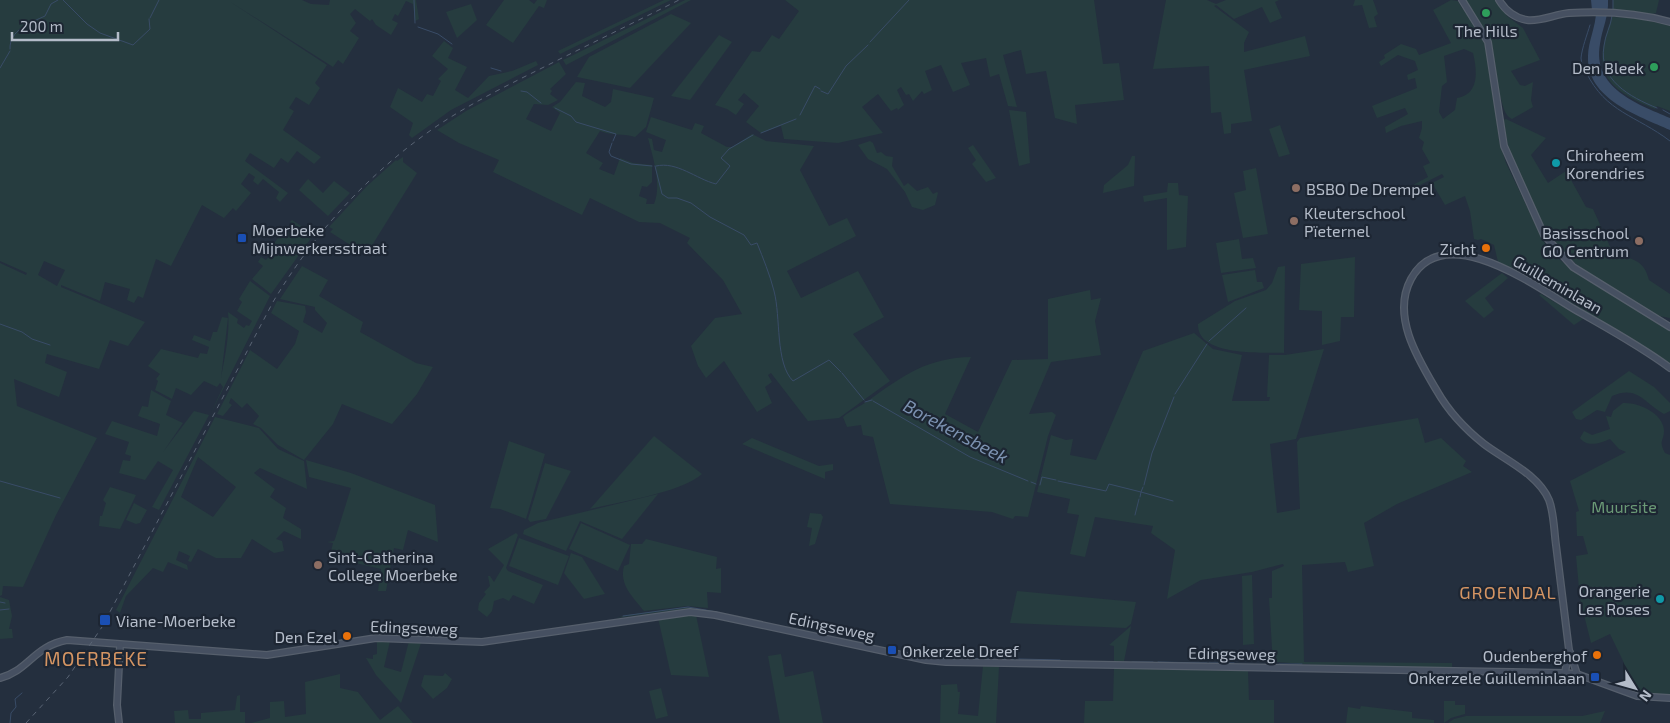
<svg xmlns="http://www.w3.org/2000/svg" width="1670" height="723" font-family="'Exo 2',sans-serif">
  <rect width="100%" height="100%" fill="#242f3e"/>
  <g fill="#263c3f" fill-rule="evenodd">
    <path d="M0,0H302L311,4L329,5L330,0H416L419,19L415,21L413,4L406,1L398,16L395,14L392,20L398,23L391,35L376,25L372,19L370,21L355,9L350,14L356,23L350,31L359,38L343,64L338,60L333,67L229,1L327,65L315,83L320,88L309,105L296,97L289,108L294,111L283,130L321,157L314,164L297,151L288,163L281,158L274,168L250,153L245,161L288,193L280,202L276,198L279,192L263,179L258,185L253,181L255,177L249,173L241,184L251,193L236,211L233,208L224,218L202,205L171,266L156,259L143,298L138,296L134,303L127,300L130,289L105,282L100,301L61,285V287L145,322L128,346L110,340L99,369L47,354L45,363L67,372L59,397L14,379L17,406L97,438L56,515L23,587L3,586L2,595L0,596V263L26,275L27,273L0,261ZM44,261L65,270L57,286L38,275Z"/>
    <path d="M504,0H529L534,4L537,0H547L544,8L539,6L513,43L486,25Z"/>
    <path d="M664,0H671L560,54L558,51Z"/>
    <path d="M685,0H691L566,65L563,60Z"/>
    <path d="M785,0H1094L1103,64L1119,63L1124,100L1075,105L1077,124L1055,118L1046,71L1026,74L1021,50L1003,55L1017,107L1008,106L999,74L990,77L986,58L961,63L970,85L953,92L941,65L925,71L932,90L924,94L922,91L913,101L909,94L906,95L901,87L897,90L904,105L898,110L897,108L891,111L878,94L862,107L883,133L838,143L784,139L781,126L761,133L746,122L759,106L744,93L738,100L744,104L736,115L727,109L715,105L752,51L760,52L772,35L779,39L799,11Z"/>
    <path d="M1166,0H1207L1216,4L1226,0H1279L1275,2L1282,18L1270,23L1262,7L1234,19L1216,5L1214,6L1249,32L1244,43V52L1305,36L1310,56L1244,70L1252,121L1231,124V133L1224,134L1221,112L1211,113L1209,66L1153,69Z"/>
    <path d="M1355,0H1373L1378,14L1374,17L1377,27L1369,28L1362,5L1353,6Z"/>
    <path d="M1451,0L1458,1L1462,8L1491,42L1464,0H1496L1507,16L1523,28L1540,60L1511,71L1520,85L1525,86L1533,82L1531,100L1533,107L1512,119C1502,114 1504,102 1498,94L1494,95L1499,140L1506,163L1544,242L1555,256L1580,276L1670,330V365L1530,276L1498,262L1494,245L1481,239L1478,240L1474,239L1470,211L1465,196L1445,205L1432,183L1444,177L1442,174L1414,188L1413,185L1428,177L1423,166L1430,163L1422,149L1424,142L1419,138L1422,128V121L1401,126L1386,133L1385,127L1408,114L1405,108L1377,118L1372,106L1417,88L1415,78L1408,80L1407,75L1418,70L1415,61L1398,55L1381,66L1379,62L1385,58L1384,55L1401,44L1416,49L1419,55L1451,43L1433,10ZM1464,49L1473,53C1477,70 1480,94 1457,98L1455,110L1443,119L1439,112L1442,86L1447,82L1444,56Z"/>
    <path d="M1613,0H1659L1656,13L1652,14L1613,10Z"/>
    <path d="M471,4L477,20L457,38L446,12Z"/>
    <path d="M671,14L691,23L630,88L577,77L589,57Z"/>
    <path d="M1612,17L1634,18L1670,25V111L1657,106L1655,109C1604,88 1591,71 1612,17Z"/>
    <path d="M719,35L732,42L690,100L671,96Z"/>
    <path d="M444,41L453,48L448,58L467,67L455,90L468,98L489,76L512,71L536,61L538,65L451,110L412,138L409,135L413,123L390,107L398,88L422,102L427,94L433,96L441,81L438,79L448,69L432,56Z"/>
    <path d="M559,62L566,74L550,89L552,91L550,94L558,100L548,105L534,104L526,119L551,131L560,113L552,107L560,102L576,82L585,83L582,96L605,107L611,102L613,89L654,98L646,127L635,137C622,133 612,136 600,131L586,153L603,163L599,169L614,175L620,158L633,163L652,165V182L647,187L642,186L639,196L647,199L646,204H654C662,185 653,158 648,138L652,139L654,150L662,152L666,140L646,132L651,117L692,130L695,123L704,126L701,133L727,147H732L752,134L766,141L814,146L800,170L829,226L847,218L856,236L787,271L801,298L858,271L884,317L853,334L890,381L839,418L808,421L771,373L768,375L772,382L765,387L772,403L757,412L724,361L706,378L698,366L691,346L715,318L742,314L723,280L687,243L690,238L660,223L639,222L590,198L582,215L493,172L499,160L459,143L437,130L466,111Z"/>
    <path d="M1009,110L1026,112L1030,163L1019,166Z"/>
    <path d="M1506,119L1546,138L1531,155L1548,183L1566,171L1586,207L1593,209L1612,251C1631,261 1643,257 1649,280L1670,294V318L1654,315L1580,268L1548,236L1511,160L1503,120Z"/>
    <path d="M1280,125L1290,154L1279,157L1269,129Z"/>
    <path d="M870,141L873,143L877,153L881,152L886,156L893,157L892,166L904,186L908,183L917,191L928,187L933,194L937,192L938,193L935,205L923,210L912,207L905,192L887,169L868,159L858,145Z"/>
    <path d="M973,145L996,178L986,182L972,164L976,160L968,148Z"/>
    <path d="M1132,156H1135L1134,186L1103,193L1104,185L1128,165Z"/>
    <path d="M403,157V162L417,173L366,255L330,232L333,229L329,227L367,186L396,160L397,161Z"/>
    <path d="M1256,168L1268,234L1243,238L1234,193L1246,190L1243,171Z"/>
    <path d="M308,179L323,193L334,181L350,193L328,216L299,190Z"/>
    <path d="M1168,183H1178L1179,195L1188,196L1186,247L1167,250V198L1144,202L1143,196L1167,192Z"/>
    <path d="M292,220L314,234L271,294L252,279L263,266L258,262L261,257L266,260L272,252L275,254L277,251L272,246L285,229L296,237L298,235L300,236L303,232L290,222Z"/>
    <path d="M1239,239L1242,259L1253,258L1256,268L1221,273L1216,243Z"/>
    <path d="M1355,257L1354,317H1341L1340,341L1322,345V311L1299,310L1301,264Z"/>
    <path d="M302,266L328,280L319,296L363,322L360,332L416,363L433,367L417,394L392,424L342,404L333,424L304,460L278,445L261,428L253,424L259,416L247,403L242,408L231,398L229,403L232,405L223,416L217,414L250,350L277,369L295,344L299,331L271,313L277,301L305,306L306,312L303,322L322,333L327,323L315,310V307L280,299Z"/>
    <path d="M1285,266L1284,353C1263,352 1197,357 1198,324L1235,301L1266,290L1272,283L1278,267Z"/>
    <path d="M1255,270L1257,282H1262L1264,288L1228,302L1222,275Z"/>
    <path d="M1502,273L1508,278L1485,298L1494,310L1484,318L1465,301Z"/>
    <path d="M250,281L270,296L211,413L223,387L220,383L217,387L204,381L191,395L176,388L172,399L155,390L158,381L156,379L160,374L148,366L161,349L198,358L200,353L207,354L209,347L192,340L194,335L210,341L213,332H217L222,317L228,318L221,378C225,356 230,334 228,312L238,319L237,323L244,328L246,325L249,326L252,321L237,311L242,302L239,299Z"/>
    <path d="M1090,290L1091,300L1101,298L1095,321L1101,355L1051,362L1029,414L1052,412L1056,415L1048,436L1028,517L1015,516L1013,519L992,512L890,504L873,437L863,435L861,425L847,427L843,417C851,410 861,406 869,400C904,375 927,358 971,357L945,414L978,432L1012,360L1048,359V299Z"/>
    <path d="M1541,294L1583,319L1574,325L1539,295Z"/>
    <path d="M1194,333L1213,349L1242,355L1232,401H1269L1270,397H1267L1269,355H1285L1324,349L1296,439L1270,444L1277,513L1300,509L1297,442L1300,438L1418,418L1425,443L1441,438L1466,461L1463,466L1472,472L1397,504L1364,523L1374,566L1348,572L1345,562L1302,565L1304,662L1452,663V668L1328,666L1277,662L1273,665L1269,598H1272V571L1284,566L1283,564L1252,572L1201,580L1167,599L1175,550L1151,533L1153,526L1095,517L1085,557L1070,554L1079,515L1067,513L1070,499L1037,492L1051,435L1066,440L1073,439L1070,455L1096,460L1143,351Z"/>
    <path d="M1629,371L1654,387L1670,403V411L1664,414C1644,403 1638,385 1612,396L1605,412L1597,410L1581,420L1576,419L1572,412Z"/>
    <path d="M151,390L171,401L166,415L183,423L163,452L194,411L209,415L159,510L152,507L173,470L158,461L145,480L119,473L123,460L130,461L131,456L125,454L129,442L105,434L112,421L157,436L160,424L138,416L142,406L148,407Z"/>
    <path d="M1623,403C1638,402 1663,413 1664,430C1664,442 1658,440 1665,453L1670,455V696L1640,694L1623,687L1624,663L1610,634L1591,643L1580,599L1576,556L1588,554L1583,536H1577L1576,512L1579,511L1570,481L1626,452L1619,449L1610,439C1601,443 1587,448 1580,438L1584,431L1592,435L1610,429L1606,416L1611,417L1613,411Z"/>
    <path d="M215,417L259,428L278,449L304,461L307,489L260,468L254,473L275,489L270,497L286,508L283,518L301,529V539L284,531L276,539L282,541L284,551L274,553L252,539L241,558H216L198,549L191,562L188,561L190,556L179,551L176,560L187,565L188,570L168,562L163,572L153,568L126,596L120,613L116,610ZM198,457L236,487L213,517L181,497Z"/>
    <path d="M654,436L702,474C680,493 619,502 590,509Z"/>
    <path d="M752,438L819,466L833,464V470L825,472V479L742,444Z"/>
    <path d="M509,441L545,454L526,519L500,509L490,508Z"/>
    <path d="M306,460L351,473L435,505L438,542L408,530L403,550L394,548L386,591H378L381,569L347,561L348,555L331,551L333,543L327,542L334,541L335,539L351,488L309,477Z"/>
    <path d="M545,463L571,471L546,519L530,522L528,519Z"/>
    <path d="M110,487L136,495L120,529L99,526L100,516H102L106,503L103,500Z"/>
    <path d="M658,494L622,539L580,521L566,551L523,534L524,530L538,523Z"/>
    <path d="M134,503L147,510L140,523L136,524L126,520Z"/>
    <path d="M810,513L821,514L823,517L815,544L809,546L812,528L807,527Z"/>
    <path d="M581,523L630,545L618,571L569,549Z"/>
    <path d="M516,533L518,535L506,568L508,571L543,585L534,604L513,595L509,601L503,598L494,601L492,611L487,617L478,610L479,603L486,594L484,592L490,586L488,576H490L494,582L504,565L488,549Z"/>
    <path d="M519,538L569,556L558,585L509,566Z"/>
    <path d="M646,539L717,557L716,569L721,568V593L707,592L708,608L687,606L644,611C633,597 619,585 624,566L629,564L631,544H642Z"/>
    <path d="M571,553L582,557L605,594L584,599L564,573Z"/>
    <path d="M1252,575L1254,644L1243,645L1242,576Z"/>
    <path d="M1017,591L1136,602L1131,624L1126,628L1010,623Z"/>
    <path d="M0,597L9,600L12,616L9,629H12L13,638L0,639Z"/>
    <path d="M687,607L720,612L678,610L616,618L627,615Z"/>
    <path d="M682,615H696L709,677L671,675L658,618Z"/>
    <path d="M1131,626L1124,661H1114V646L1109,645Z"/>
    <path d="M377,641H390L384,667L401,672L409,641L421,643L401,703L376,675L366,658L373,659V655L377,654Z"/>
    <path d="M781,654L785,677L813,671L823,723H780L768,656Z"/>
    <path d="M983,666L999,667L996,723H940L941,685L957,684L958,692H960L958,714L978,716Z"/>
    <path d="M1114,668L1248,671L1249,700H1274V723H1084L1085,701H1113Z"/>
    <path d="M445,673L452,679L447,688L433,699L421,686L424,675L443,676Z"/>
    <path d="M340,674V688L358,692L380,720L398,706L413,723H251L270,718V702L284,701L285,717L306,714L305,682Z"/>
    <path d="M661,688L668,716L656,719L649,691Z"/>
    <path d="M240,695V712H245V723H175L174,711L188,710L189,719H201V713L235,710L237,696Z"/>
    <path d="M1444,701H1455V705H1465V714L1451,718L1444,723Z"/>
    <path d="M1361,706L1412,712V718L1434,720V723H1346L1348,707L1360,709Z"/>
    <path d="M1605,711L1600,723H1448L1454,719L1466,716H1582Z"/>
  </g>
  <path fill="#394c67" d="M1591,0H1608C1609,16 1602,29 1600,44C1592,88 1637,104 1670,118V130C1639,116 1586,99 1588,56C1588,41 1596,27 1596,11L1592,10Z"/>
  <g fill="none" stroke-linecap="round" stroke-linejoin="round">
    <g stroke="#394c67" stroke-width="1">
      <path d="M63,0L87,24L100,33L133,45L150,29L149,19"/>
      <path d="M414,0L415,23"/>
      <path d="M1613,12V0"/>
      <path d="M1612,16C1611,26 1605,35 1604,46C1598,80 1630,97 1657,108"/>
      <path d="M150,18L159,0"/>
      <path d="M1590,25C1587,35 1582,48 1581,58C1581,63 1584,68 1586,72C1606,113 1636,115 1670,141"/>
      <path d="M418,27L438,34L452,44"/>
      <path d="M870,42L909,0"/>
      <path d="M10,49C9,30 30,23 45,16L51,4L58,0"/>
      <path d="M0,68L10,51"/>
      <path d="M491,68L501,71"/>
      <path d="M521,91L527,92L541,103"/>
      <path d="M821,91L828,94L846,66L868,45"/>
      <path d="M555,108L571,116L576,122L616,134L613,141"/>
      <path d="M1663,110L1670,114"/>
      <path d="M800,115L815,86L820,89"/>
      <path d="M761,133L796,119"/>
      <path d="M612,143L609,152L611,156L631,164L652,166"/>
      <path d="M655,166L662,194L668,198H677L691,203L710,217L744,235L751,245L757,243C763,258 770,275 774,291C781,317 775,363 793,381L829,360L841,372"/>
      <path d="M656,166C677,161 696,179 716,184L730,166L721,158L729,149L753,135"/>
      <path d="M0,324L22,332L32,339L50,345"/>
      <path d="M1209,341L1246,308"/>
      <path d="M842,373L864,400"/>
      <path d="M1175,394L1207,344"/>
      <path d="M873,401L970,457L1028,481"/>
      <path d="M865,402L872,400"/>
      <path d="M0,481L60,498"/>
      <path d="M1058,481L1106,491L1109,484L1141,492L1143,487"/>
      <path d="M1031,482L1036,484"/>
      <path d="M1040,485L1042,477L1056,480"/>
      <path d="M1144,485L1152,453L1174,397"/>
      <path d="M1140,497L1141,492L1173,501"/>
      <path d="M1135,515L1139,499"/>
      <path d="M0,602L5,603"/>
      <path d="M0,610L9,609"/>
      <path d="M623,616L688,607L717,612"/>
      <path d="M939,658L994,659"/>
      <path d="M1004,659H1016"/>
      <path d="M1019,659L1060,660"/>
      <path d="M1132,662H1153"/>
      <path d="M1158,662L1207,663"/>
      <path d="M1209,663H1225"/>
      <path d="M1229,663H1234"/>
      <path d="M1279,664H1302"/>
      <path d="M10,723L11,713L16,707L15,699L22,693"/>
    </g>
    <defs>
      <g id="secondary">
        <path d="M1462,0L1488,42L1504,146L1544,235L1573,267L1670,327"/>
        <path d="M1499,0C1505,10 1515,18 1527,20C1539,22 1556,14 1569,13C1602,11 1639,13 1670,22"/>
        <path d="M1570,652L1577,674"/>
        <path d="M1565,673L1569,650C1565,615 1560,580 1556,545C1554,531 1554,513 1549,500C1538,474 1505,460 1484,444C1465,429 1449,412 1437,391C1418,359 1391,316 1411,279C1444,218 1537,287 1574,309C1607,328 1639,345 1670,368"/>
        <path d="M0,678C28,671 34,646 67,640L267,655L376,638L482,642L690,612L715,615L926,660L946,662L1565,673L1577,674L1637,696L1670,698"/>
        <path d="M119,723L117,705L120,645"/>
      </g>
    </defs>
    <use href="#secondary" stroke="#565f6c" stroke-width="8"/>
    <use href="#secondary" stroke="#465061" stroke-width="5.5"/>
    <path stroke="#5a6575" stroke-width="1" stroke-dasharray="5 5" stroke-linecap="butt" d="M26,723L68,677L102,627L273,302C314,233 368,174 434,128C469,104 508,85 546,66C590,44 635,22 679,0"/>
  </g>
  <g fill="#2e9e5b" stroke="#1d2633" stroke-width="2">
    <circle cx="1486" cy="13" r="5"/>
    <circle cx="1654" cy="67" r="5"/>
  </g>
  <g fill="#0f9aa8" stroke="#1d2633" stroke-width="2">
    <circle cx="1556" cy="163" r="5"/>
    <circle cx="1660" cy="599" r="5"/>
  </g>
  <g fill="#8d6e63" stroke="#1d2633" stroke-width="2">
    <circle cx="1296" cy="188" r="5"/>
    <circle cx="1294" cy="221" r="5"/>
    <circle cx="1639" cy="241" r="5"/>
    <circle cx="318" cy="565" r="5"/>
  </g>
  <g fill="#1a4fb4" stroke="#1d2633" stroke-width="2">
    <rect x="237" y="233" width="10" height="10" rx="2.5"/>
    <rect x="99" y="614" width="12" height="12" rx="2.5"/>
    <rect x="887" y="645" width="10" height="10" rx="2.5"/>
    <rect x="1590" y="672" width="10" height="10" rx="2.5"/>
  </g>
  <g fill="#e8710a" stroke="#1d2633" stroke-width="2">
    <circle cx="1486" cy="248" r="5"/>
    <circle cx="347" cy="636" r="5"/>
    <circle cx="1597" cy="655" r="5"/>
  </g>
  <g text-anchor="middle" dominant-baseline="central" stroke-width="4.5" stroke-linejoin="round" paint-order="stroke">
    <g font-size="16" fill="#b4bcc9" stroke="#1d2633" text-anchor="end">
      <text x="1486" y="30" text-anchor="middle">The Hills</text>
      <text x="1644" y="67">Den Bleek</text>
      <text x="1566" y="154" text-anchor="start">Chiroheem<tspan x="1566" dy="18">Korendries</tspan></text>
      <text x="1306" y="188" text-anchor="start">BSBO De Drempel</text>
      <text x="1304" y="212" text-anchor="start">Kleuterschool<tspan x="1304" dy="18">Pïeternel</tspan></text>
      <text x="252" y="229" text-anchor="start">Moerbeke<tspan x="252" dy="18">Mijnwerkersstraat</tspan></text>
      <text x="1629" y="232">Basisschool<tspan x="1629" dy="18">GO Centrum</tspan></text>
      <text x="1476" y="248">Zicht</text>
      <text x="328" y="556" text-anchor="start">Sint-Catherina<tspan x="328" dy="18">College Moerbeke</tspan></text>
      <text x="1650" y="590">Orangerie<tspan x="1650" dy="18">Les Roses</tspan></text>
      <text x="116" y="620" text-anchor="start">Viane-Moerbeke</text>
      <text x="337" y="636">Den Ezel</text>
      <text x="902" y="650" text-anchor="start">Onkerzele Dreef</text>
      <text x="1587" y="655">Oudenberghof</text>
      <text x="1585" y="677">Onkerzele Guilleminlaan</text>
    </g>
    <g font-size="16" fill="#b4bcc9" stroke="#1d2633">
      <text transform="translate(1558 284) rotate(30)">Guilleminlaan</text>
      <text transform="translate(832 626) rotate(12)">Edingseweg</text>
      <text transform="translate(414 627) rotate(2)">Edingseweg</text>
      <text transform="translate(1232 653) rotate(1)">Edingseweg</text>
    </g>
    <g font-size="16" fill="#6b9a76" stroke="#1d2633">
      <text x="1624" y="506">Muursite</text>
    </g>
    <g font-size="18" font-style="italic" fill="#7c92b1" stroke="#1d2633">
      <text transform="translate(956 431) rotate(28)">Borekensbeek</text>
    </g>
    <g font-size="18" letter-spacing="1" fill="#d59563" stroke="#1d2633">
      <text x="1508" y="592">GROENDAL</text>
    </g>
    <g font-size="19" letter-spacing="1" fill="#d59563" stroke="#1d2633">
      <text x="96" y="658">MOERBEKE</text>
    </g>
  </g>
  <g transform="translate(1635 688) rotate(127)" stroke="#1d2633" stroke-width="4" paint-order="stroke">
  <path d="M0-4L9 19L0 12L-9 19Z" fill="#b4bcc9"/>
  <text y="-8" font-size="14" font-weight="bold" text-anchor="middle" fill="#b4bcc9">N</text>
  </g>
  <path d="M12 32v8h106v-8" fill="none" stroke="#b4bcc9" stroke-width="2.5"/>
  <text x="20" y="32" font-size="15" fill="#b4bcc9" stroke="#1d2633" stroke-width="4" paint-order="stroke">200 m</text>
</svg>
